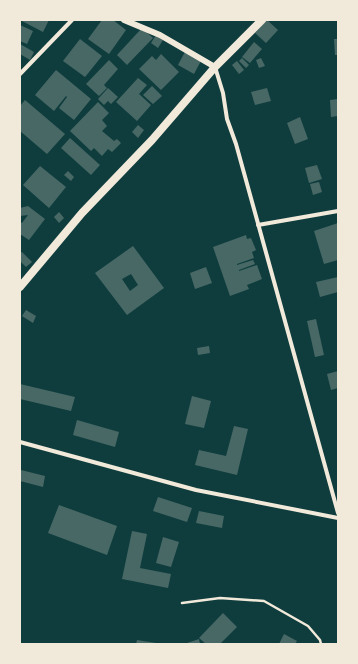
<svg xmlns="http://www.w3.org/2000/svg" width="358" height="664" font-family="'PT Sans Narrow',sans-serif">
  <rect width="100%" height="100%" fill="#0f3d3e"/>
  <g fill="#486865" fill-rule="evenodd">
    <path d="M20,20H49L43,32Z"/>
    <path d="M102,20H113L126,30L109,54L88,39Z"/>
    <path d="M267,20L278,30L266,43L255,33Z"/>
    <path d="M20,25L33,31L27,44L20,41Z"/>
    <path d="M142,28L153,38L127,65L117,55Z"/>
    <path d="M156,35L163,40L158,48L151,43Z"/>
    <path d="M80,39L102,56L85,77L63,61Z"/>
    <path d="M334,39H338V55H335Z"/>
    <path d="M254,42L262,49L250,63L242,57Z"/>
    <path d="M20,44L34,52L30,60L20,54Z"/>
    <path d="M187,48L203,57L194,74L178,65Z"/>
    <path d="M161,54L179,72L161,90L139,69L152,56L156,60Z"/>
    <path d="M242,58L249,65L246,68L239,61Z"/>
    <path d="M261,58L265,66L259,68L256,60Z"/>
    <path d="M109,60L118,69L104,85L107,88L99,96L86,84Z"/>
    <path d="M237,61L244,70L239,74L232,65Z"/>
    <path d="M56,70L91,99L74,120L59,108L67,97L66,96L54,111L35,95Z"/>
    <path d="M138,78L147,85L139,94L151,105L137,121L116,102Z"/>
    <path d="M152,86L162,96L153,104L143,95Z"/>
    <path d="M108,88L118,97L111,104L108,101L104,105L98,99Z"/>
    <path d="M267,88L271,101L255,105L251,92Z"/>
    <path d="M338,99V116L331,117L330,100Z"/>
    <path d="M25,100L65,134L47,154L20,131V106Z"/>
    <path d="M98,102L109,113L102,120L107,126L102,131L114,141L117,139L121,143L112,152L108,149L102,156L94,148L91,151L70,131Z"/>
    <path d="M300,117L308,139L295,144L287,123Z"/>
    <path d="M138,125L144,130L138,138L132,132Z"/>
    <path d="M70,138L100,165L91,175L61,148Z"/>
    <path d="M317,165L322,179L309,183L305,168Z"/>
    <path d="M40,166L66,187L49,208L23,185Z"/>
    <path d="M68,171L74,177L71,181L64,175Z"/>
    <path d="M319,182L322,192L313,195L310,184Z"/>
    <path d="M28,206L45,219L29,240L20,234V222L22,223L28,215L20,216V208Z"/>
    <path d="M59,212L64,218L59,223L54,217Z"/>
    <path d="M338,223V260L324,264L314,231Z"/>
    <path d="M246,235L247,239L251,238L256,250L252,252L254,258L237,264V265L253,260L255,264L239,270V271L257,265L262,279L247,285L249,289L230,296L213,247Z"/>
    <path d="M133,246L164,288L127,315L95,273ZM131,274L138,285L130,291L122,279Z"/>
    <path d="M22,252L32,262L26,267L20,261V253Z"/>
    <path d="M206,267L212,283L195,289L190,273Z"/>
    <path d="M338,277V292L320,297L316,282Z"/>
    <path d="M26,310L36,316L33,323L22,316Z"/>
    <path d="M316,319L324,355L315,357L307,321Z"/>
    <path d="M209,346L210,353L198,355L197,348Z"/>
    <path d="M338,371V388L331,390L327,374Z"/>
    <path d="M20,384L75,397L71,411L20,399Z"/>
    <path d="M192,396L211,401L204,428L185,424Z"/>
    <path d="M77,420L119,432L115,447L73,435Z"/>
    <path d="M234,426L248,429L237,475L195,465L199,450L226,456Z"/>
    <path d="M21,470L45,476L43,487L20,481Z"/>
    <path d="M158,497L192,508L187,522L153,511Z"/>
    <path d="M59,505L117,526L107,555L48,533Z"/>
    <path d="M199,511L224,516L222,528L196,523Z"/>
    <path d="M132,531L147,534L140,568L171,574L168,588L122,579Z"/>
    <path d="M163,537L179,542L171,567L156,563Z"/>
    <path d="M223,613L237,627L220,644H206L199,638Z"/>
    <path d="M284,634L297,641L295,644H279Z"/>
    <path d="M199,639L200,644H184Z"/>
    <path d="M137,640L156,643V644H136Z"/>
  </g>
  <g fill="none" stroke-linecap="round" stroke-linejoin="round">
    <path stroke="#f1e9da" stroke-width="2.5" d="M182,603L220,598L264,601L308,626L320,640L321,644"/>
    <g stroke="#f1e9da" stroke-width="4">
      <path d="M215,67L223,93L227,119L236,144L338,513"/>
      <path d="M20,74L72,20"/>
      <path d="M258,225L338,211"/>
      <path d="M20,442L196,490L338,518"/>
    </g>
    <path stroke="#f1e9da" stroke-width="6" d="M124,20L160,35L215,67"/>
    <path stroke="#f1e9da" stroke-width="8" d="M20,287L82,213L152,140L215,67L262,20"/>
  </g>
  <rect width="358" height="664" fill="none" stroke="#f1e9da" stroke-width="42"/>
</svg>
